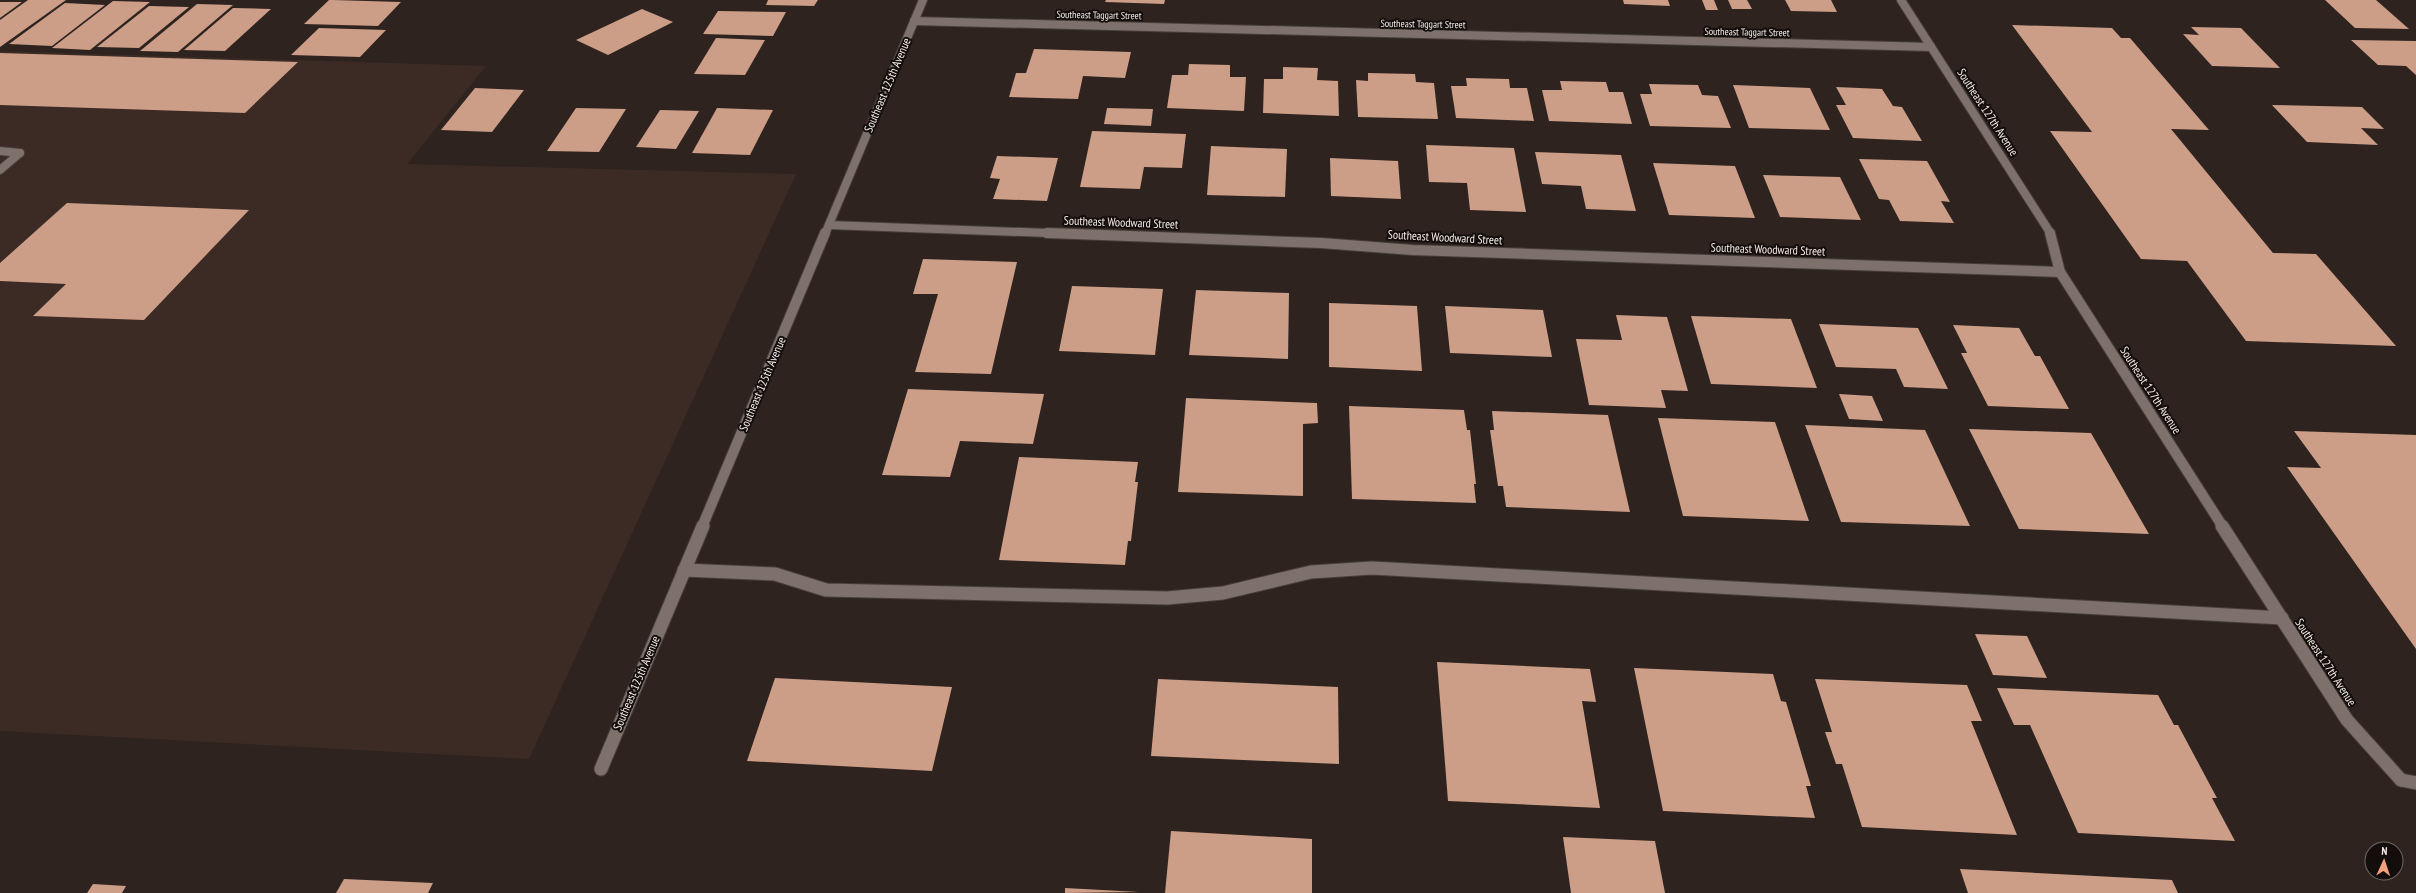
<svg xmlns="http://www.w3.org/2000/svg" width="2416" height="893" font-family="'PT Sans Narrow',sans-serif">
  <rect width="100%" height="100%" fill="#2e231f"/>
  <path fill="#3b2b24" d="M0,51L486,66L407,164L796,174L529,759L0,731Z"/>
  <g fill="#cc9d87">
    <path d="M28,0H66L0,47V20Z"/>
    <path d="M329,0H333L401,2L378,26L304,24Z"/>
    <path d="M768,0H818L814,6L766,5Z"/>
    <path d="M1106,0H1165L1164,4L1105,2Z"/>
    <path d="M1623,0H1668L1670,6L1624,4Z"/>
    <path d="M1702,0H1714L1718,10H1706Z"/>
    <path d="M1728,0H1747L1752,9H1732Z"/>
    <path d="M1785,0H1831L1837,12L1791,11Z"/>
    <path d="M2325,0H2376L2409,29L2355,28Z"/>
    <path d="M113,1L150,2L90,50L52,48Z"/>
    <path d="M0,2H22L0,18Z"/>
    <path d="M65,3L105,5L52,46L9,44Z"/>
    <path d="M197,4L233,5L178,52L140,51Z"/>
    <path d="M149,6L189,7L139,48L97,47Z"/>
    <path d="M233,8L271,9L225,51L184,50Z"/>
    <path d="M642,9L673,22L608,55L576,40Z"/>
    <path d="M718,11L786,12L773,36L703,34Z"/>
    <path d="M2012,25L2112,28L2121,38H2130L2209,130L2171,129L2273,253L2316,254L2396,346L2246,341L2187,261L2141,259L2050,131L2092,132Z"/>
    <path d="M2191,27L2241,28L2280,68L2212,66L2183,34L2199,35Z"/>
    <path d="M319,28L386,30L360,57L291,55Z"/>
    <path d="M716,38L765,40L745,75L694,74Z"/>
    <path d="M2351,40L2416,41V75L2406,66L2378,65Z"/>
    <path d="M1034,49L1131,52L1125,78L1083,76L1078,99L1009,97L1016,73H1026Z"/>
    <path d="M0,53L298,62L245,113L0,105Z"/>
    <path d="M1189,64L1230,65V77H1246L1244,111L1167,108L1172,75H1188Z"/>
    <path d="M1283,67L1318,68L1317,80L1338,81L1339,116L1263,113L1264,79H1283Z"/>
    <path d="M1368,73L1415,74L1416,82L1434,83L1438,119L1358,117L1356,80L1368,81Z"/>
    <path d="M1466,78L1509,79L1510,88H1527L1534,121L1456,118L1451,86H1467Z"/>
    <path d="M1560,81L1606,82L1609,92H1623L1632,124L1549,121L1542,90H1562Z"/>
    <path d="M1649,84L1698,85L1702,95L1718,96L1731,128L1650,126L1640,94H1652Z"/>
    <path d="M1733,85L1810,88L1830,130L1749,128Z"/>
    <path d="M1836,87L1882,89L1893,106L1902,107L1922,141L1853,138L1836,105H1846Z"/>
    <path d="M475,88L524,90L492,132L441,130Z"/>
    <path d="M2272,105L2362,107L2384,129L2361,128L2378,145L2307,142Z"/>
    <path d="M576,108L626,109L599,152L547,151Z"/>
    <path d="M717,108L773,110L750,155L692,153Z"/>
    <path d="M1107,108L1153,109L1151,126L1104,124Z"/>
    <path d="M660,110L699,111L676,149L636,147Z"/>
    <path d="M1092,131L1186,134L1182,168L1144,167L1140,189L1080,187Z"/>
    <path d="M1426,145L1514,148L1526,212L1470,210L1467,183L1429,182Z"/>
    <path d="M1211,146L1287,149L1285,197L1207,195Z"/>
    <path d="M1535,152L1621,155L1636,211L1586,209L1581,186L1542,184Z"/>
    <path d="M997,156L1058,158L1047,201L993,199L1000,179L990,178Z"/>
    <path d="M1330,158L1398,161L1401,199L1331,196Z"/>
    <path d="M1859,159L1927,161L1950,202L1941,201L1954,223L1900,221L1889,200L1879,199Z"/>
    <path d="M1653,163L1735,166L1755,218L1669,215Z"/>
    <path d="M1763,175L1840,177L1861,220L1780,217Z"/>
    <path d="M67,203L249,210L144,320L33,316L66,284L0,281V263Z"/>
    <path d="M923,259L1017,262L991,374L915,372L938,294H913Z"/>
    <path d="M1072,286L1163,289L1155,355L1059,351Z"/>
    <path d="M1196,290L1289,293L1288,359L1189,355Z"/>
    <path d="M1329,303L1417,306L1422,371L1329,367Z"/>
    <path d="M1445,306L1543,310L1552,357L1450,353Z"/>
    <path d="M1616,315L1667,317L1688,391L1661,390L1666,408L1589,405L1576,339L1622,340Z"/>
    <path d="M1691,316L1791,319L1817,388L1711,384Z"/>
    <path d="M1819,324L1918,328L1948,389L1904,387L1896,369L1836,367Z"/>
    <path d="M1953,325L2019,328L2035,356H2040L2069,409L1988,406L1961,353H1967Z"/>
    <path d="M908,389L1044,394L1033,444L960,441L950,477L882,475Z"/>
    <path d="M1839,394L1872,396L1883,421L1849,419Z"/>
    <path d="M1186,398L1317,403L1318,423L1303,424V496L1178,492Z"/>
    <path d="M1349,406L1464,410L1467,430H1470L1476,484H1474L1476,503L1352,499Z"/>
    <path d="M1492,411L1608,415L1630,512L1506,507L1503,486H1498L1490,430H1494Z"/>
    <path d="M1658,418L1775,422L1809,521L1683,516Z"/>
    <path d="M1805,425L1925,430L1970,526L1841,522Z"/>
    <path d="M1969,429L2091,433L2149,534L2019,529Z"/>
    <path d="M2294,431L2416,435V649L2287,467L2321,468Z"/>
    <path d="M1019,457L1138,462L1135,482H1138L1131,541H1128L1125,565L999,560Z"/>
    <path d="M1975,634L2027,636L2047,678L1993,675Z"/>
    <path d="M1437,662L1590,669L1596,702L1582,701L1600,808L1448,801Z"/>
    <path d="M1634,668L1773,674L1781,701L1786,702L1811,786H1806L1815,818L1663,811Z"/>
    <path d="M775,678L952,687L932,771L747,761Z"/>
    <path d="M1158,679L1338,687L1339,764L1151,756Z"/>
    <path d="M1815,679L1967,685L1982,721H1971L2017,835L1862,827L1842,764H1836L1825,732H1832Z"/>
    <path d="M1997,688L2158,695L2174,725H2178L2217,798H2212L2235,841L2078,833L2030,725H2014Z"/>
    <path d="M1171,831L1312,839V893H1165Z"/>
    <path d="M1563,837L1655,841L1665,893H1571Z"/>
    <path d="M1960,869L2172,880L2178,893H1968Z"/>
    <path d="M344,879L433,883L428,893H336Z"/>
    <path d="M93,884L126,886L122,893H87Z"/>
    <path d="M1065,888L1139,892L1065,893Z"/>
  </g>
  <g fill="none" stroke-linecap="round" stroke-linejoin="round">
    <defs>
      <g id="service-far1">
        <path d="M0,151L20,153"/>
        <path d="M0,170L20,153"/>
      </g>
      <g id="service">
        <path d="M684,570L775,574L826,590L1167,598L1223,593L1311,572L1372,568L2282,618"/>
        <path d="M2401,780L2416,783"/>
      </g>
      <g id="minor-far2">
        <path d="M1901,0L2051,234"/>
        <path d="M914,21L1931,47"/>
        <path d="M829,225L1074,234"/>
        <path d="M825,234L923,0"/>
      </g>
      <g id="minor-far1">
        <path d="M1047,233L1321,243L1413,250L2060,272"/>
        <path d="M2050,233L2060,272L2223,527"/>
        <path d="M702,527L825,233"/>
      </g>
      <g id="minor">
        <path d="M2222,526L2347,720L2401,780"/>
        <path d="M601,769L703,526"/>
      </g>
    </defs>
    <use href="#service-far1" stroke="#473e3a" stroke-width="10"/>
    <use href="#service" stroke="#473e3a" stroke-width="15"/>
    <use href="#minor-far2" stroke="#473e3a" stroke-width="10"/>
    <use href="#minor-far1" stroke="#473e3a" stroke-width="12"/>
    <use href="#minor" stroke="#473e3a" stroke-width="15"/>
    <use href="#service-far1" stroke="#7e716b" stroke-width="8"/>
    <use href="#service" stroke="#7e716b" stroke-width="13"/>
    <use href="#minor-far2" stroke="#7e716b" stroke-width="8"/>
    <use href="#minor-far1" stroke="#7e716b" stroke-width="10"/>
    <use href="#minor" stroke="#7e716b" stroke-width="13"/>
  </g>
  <g text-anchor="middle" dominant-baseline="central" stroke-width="4" stroke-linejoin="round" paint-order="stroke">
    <g font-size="10" fill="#f4ede9" stroke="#130e0c">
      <text transform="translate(1099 15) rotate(1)">Southeast Taggart Street</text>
      <text transform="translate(1423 24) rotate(1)">Southeast Taggart Street</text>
      <text transform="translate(1747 32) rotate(1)">Southeast Taggart Street</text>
    </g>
    <g font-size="12" fill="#f4ede9" stroke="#130e0c">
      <text transform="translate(887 85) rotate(-67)">Southeast 125th Avenue</text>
      <text transform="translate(1988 112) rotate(57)">Southeast 127th Avenue</text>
      <text transform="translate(1121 222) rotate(2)">Southeast Woodward Street</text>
      <text transform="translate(1445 237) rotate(3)">Southeast Woodward Street</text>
      <text transform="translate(1768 249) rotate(2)">Southeast Woodward Street</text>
      <text transform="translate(762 384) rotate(-67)">Southeast 125th Avenue</text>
      <text transform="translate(2151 390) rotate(57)">Southeast 127th Avenue</text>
      <text transform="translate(2326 662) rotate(57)">Southeast 127th Avenue</text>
      <text transform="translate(636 683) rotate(-67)">Southeast 125th Avenue</text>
    </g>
  </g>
  <g transform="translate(2384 861) rotate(3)"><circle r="19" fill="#130e0c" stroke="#6d6764"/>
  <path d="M0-3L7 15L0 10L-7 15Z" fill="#f1a17c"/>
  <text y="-6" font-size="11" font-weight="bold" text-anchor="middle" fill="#f4ede9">N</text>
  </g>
</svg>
